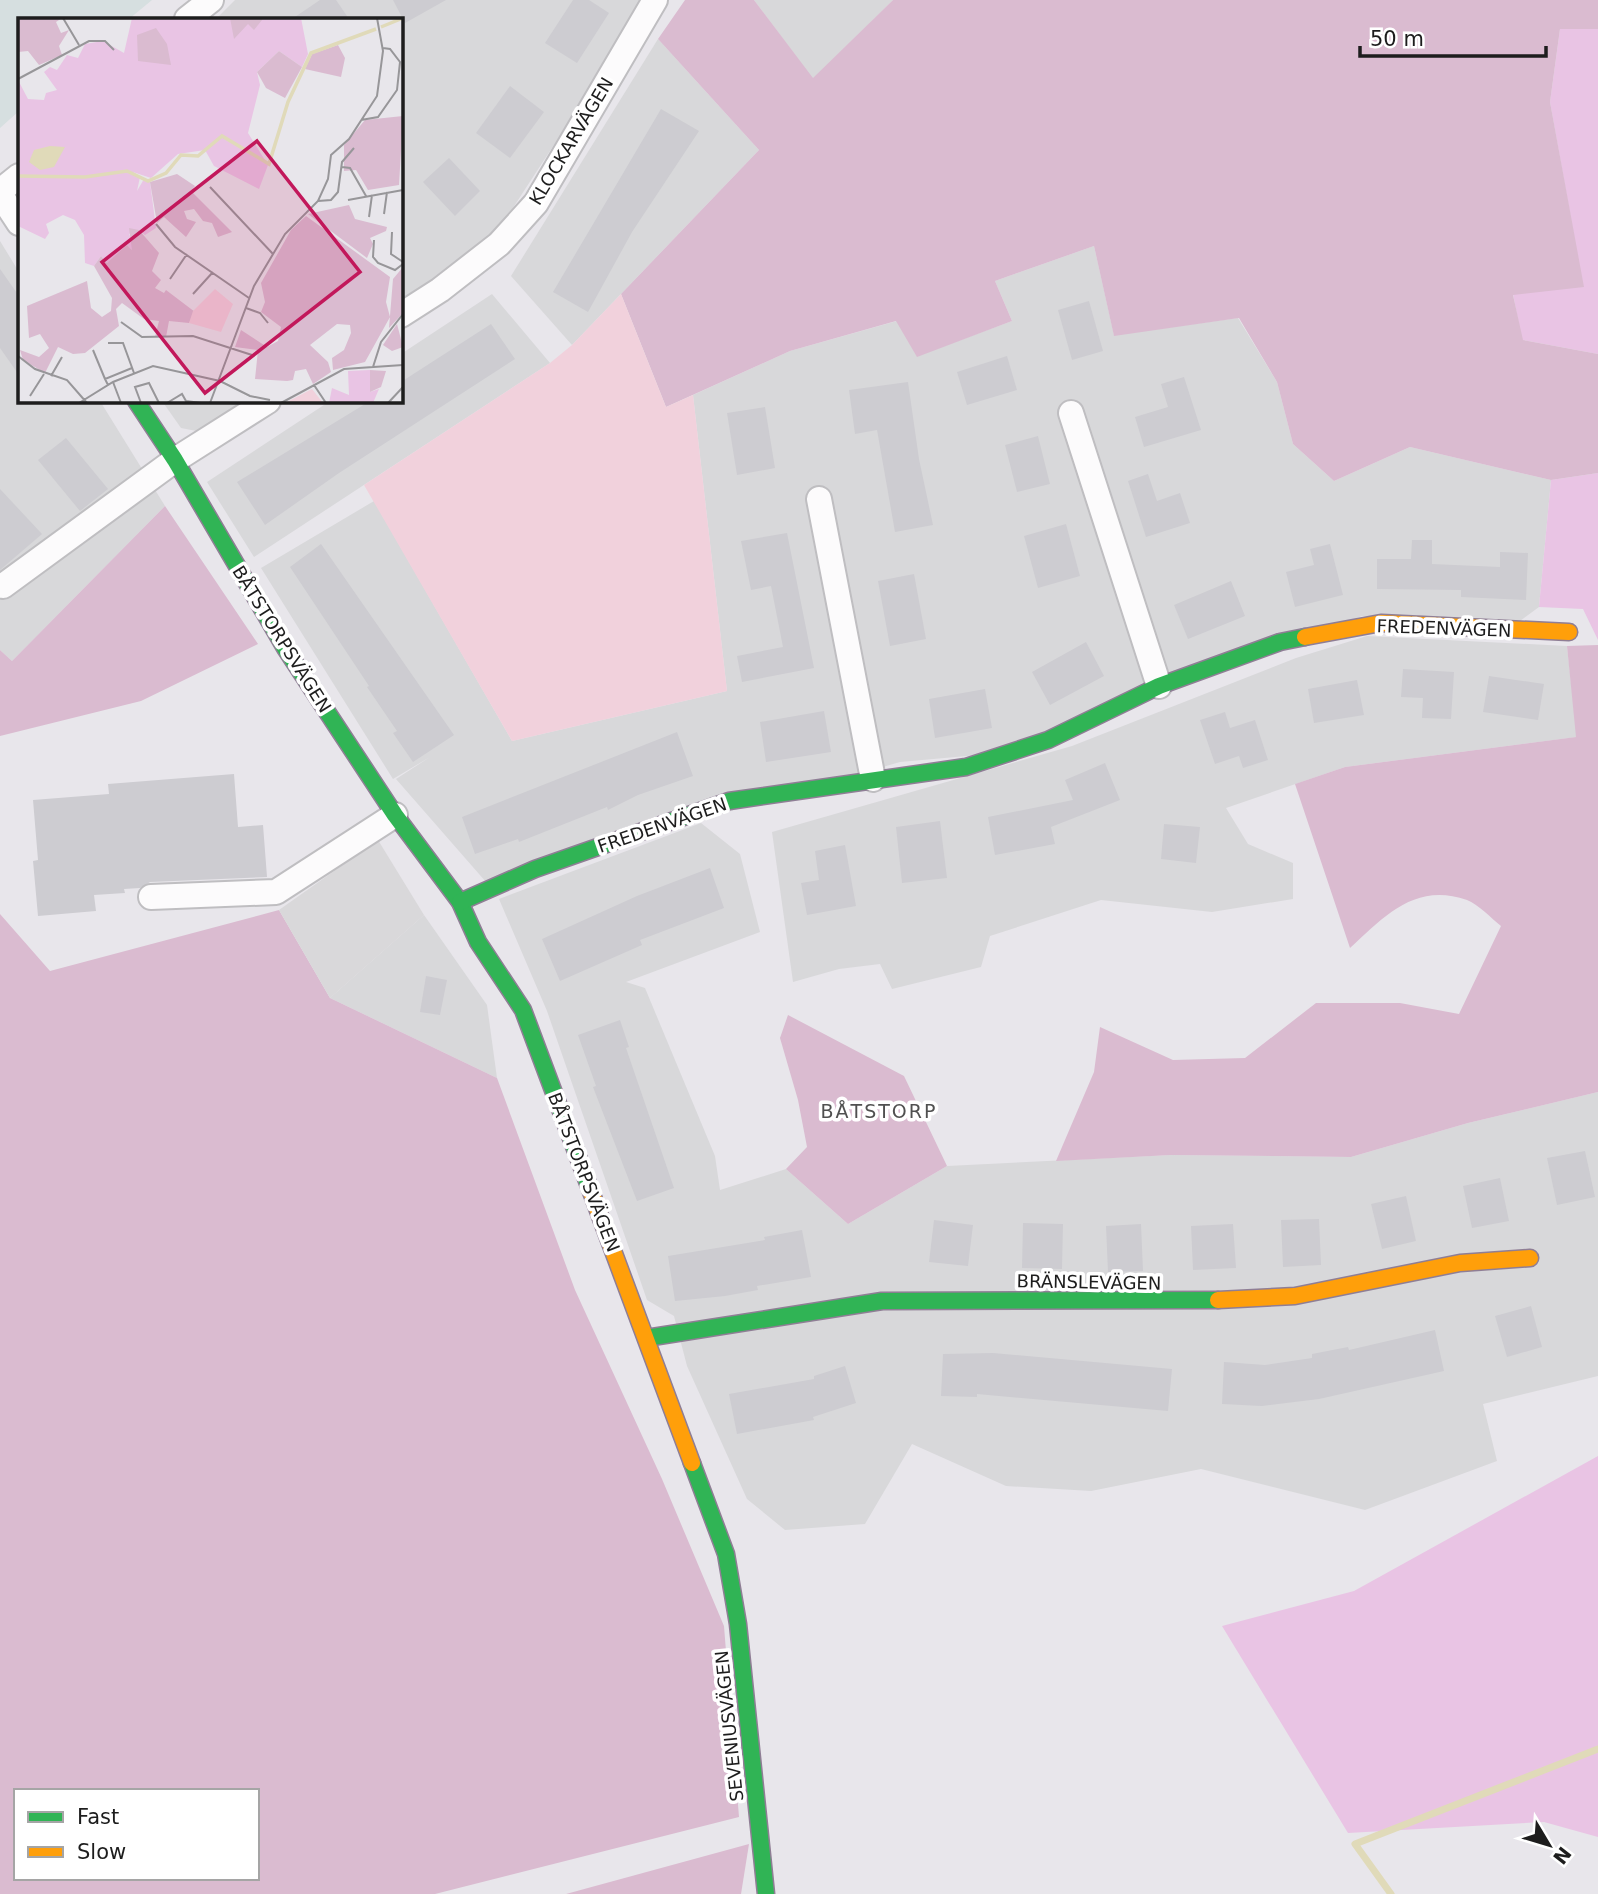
<svg xmlns="http://www.w3.org/2000/svg" width="1598" height="1894" font-family="'DejaVu Sans',sans-serif">
  <rect width="100%" height="100%" fill="#e8e6eb"/>
  <g fill="#d8d8da">
    <path d="M235,0H648L479,260L401,311V19H216Z"/>
    <path d="M754,0H893L813,79Z"/>
    <path d="M658,39L759,150L572,345L511,276Z"/>
    <path d="M0,241L19,272V401H100L165,506L12,661L0,650Z"/>
    <path d="M1094,246L1114,335L1238,318L1277,382L1293,444L1334,481L1410,447L1551,480L1539,607L1520,621L1362,616L989,754L900,762L486,882L396,779L430,757L393,779L261,568L374,501L512,741L727,691L693,395L790,351L897,321L917,356L1012,321L995,281Z"/>
    <path d="M492,294L550,363L254,557L207,482L330,401H401V354Z"/>
    <path d="M162,401H263L212,434L181,428Z"/>
    <path d="M1367,636L1567,646L1577,737L1345,767L1226,808L1248,844L1293,863V899L1212,912L1101,900L990,936L981,967L892,989L880,964L839,969L793,982L772,832L1072,746L1296,658Z"/>
    <path d="M701,823L740,854L760,932L626,982L645,988L715,1156L720,1190L786,1169L848,1224L947,1166L1171,1155L1351,1157L1468,1123L1598,1092V1376L1483,1404L1497,1461L1365,1510L1201,1469L1091,1491L1006,1486L912,1444L865,1524L785,1530L747,1499L687,1366L674,1316L647,1300L547,1011L499,899Z"/>
    <path d="M424,915L487,1005L497,1078L330,998Z"/>
  </g>
  <path fill="#d6dfe0" d="M0,0H152L129,19H19V111L0,128Z"/>
  <g fill="#e9c4e4">
    <path d="M1560,29H1598V354L1522,340L1513,294L1583,286L1550,102Z"/>
    <path d="M1598,473V640L1583,609L1539,607L1551,480Z"/>
    <path d="M1598,1456V1837L1544,1822L1348,1833L1222,1626L1354,1591Z"/>
  </g>
  <g fill="#dabbd0" fill-rule="evenodd">
    <path d="M685,0H754L813,78L893,0H1598V29H1560L1550,102L1584,287L1513,295L1523,340L1598,354V473L1551,480L1410,447L1334,481L1293,444L1277,382L1239,318L1114,336L1094,246L995,281L1012,321L917,357L896,321L790,351L666,407L621,294L759,150L658,39Z"/>
    <path d="M165,506L258,644L141,701L0,736V650L12,661Z"/>
    <path d="M1598,645V1092L1468,1123L1351,1157L1171,1155L1056,1161L1094,1072L1100,1027L1173,1060L1245,1058L1316,1003H1400L1459,1014L1501,926C1491,918 1478,904 1467,900C1415,882 1385,916 1350,948L1295,784L1345,767L1576,737L1567,646Z"/>
    <path d="M279,910L330,998L497,1078L575,1290L662,1479L724,1626L739,1817L435,1894H0V914L50,971ZM16,1791H257V1878H16Z"/>
    <path d="M788,1015L904,1076L947,1166L848,1224L786,1169L807,1147L798,1100L780,1038Z"/>
    <path d="M749,1844L741,1894H566Z"/>
  </g>
  <path fill="#f1d1dc" d="M621,294L666,407L693,395L727,691L512,741L364,485L550,363L572,345Z"/>
  <path fill="#d9d8da" d="M378,840L424,915L330,998L279,910Z"/>
  <g fill="none" stroke-linecap="round" stroke-linejoin="round">
    <path stroke="#e0dab9" stroke-width="7" d="M1391,1894L1355,1844L1598,1749"/>
  </g>
  <g fill="#cdccd1">
    <path d="M320,0H336L349,19H292Z"/>
    <path d="M393,0H446L405,23Z"/>
    <path d="M573,0H589L609,13L577,63L545,43Z"/>
    <path d="M510,86L544,112L510,158L476,133Z"/>
    <path d="M661,109L699,131L632,232L588,312L553,292Z"/>
    <path d="M449,158L480,191L455,216L423,182Z"/>
    <path d="M0,269L19,296V375L0,348Z"/>
    <path d="M1089,301L1103,351L1072,360L1058,310Z"/>
    <path d="M491,324L515,359L339,473L265,525L237,482L370,401H401V382Z"/>
    <path d="M1007,356L1017,390L967,405L957,372Z"/>
    <path d="M1184,377L1201,430L1144,447L1135,417L1168,407L1161,384Z"/>
    <path d="M908,382L919,459L933,525L895,532L877,430L855,434L849,390Z"/>
    <path d="M765,407L775,468L737,475L727,413Z"/>
    <path d="M1038,436L1050,484L1017,492L1005,445Z"/>
    <path d="M66,438L108,489L80,511L38,460Z"/>
    <path d="M1148,474L1157,501L1180,493L1190,523L1146,537L1128,481Z"/>
    <path d="M0,489L42,534L0,570Z"/>
    <path d="M1066,524L1080,576L1038,588L1024,536Z"/>
    <path d="M787,533L814,668L742,682L737,656L783,647L771,586L751,590L741,541Z"/>
    <path d="M1412,540H1432V564L1500,567V552L1528,553L1526,600L1461,597V590L1377,589V559H1411Z"/>
    <path d="M321,544L454,735L413,762L393,733L397,731L367,687L369,686L290,567Z"/>
    <path d="M1330,544L1343,595L1295,607L1286,572L1314,565L1310,549Z"/>
    <path d="M914,574L926,639L890,646L878,581Z"/>
    <path d="M1231,581L1245,616L1188,639L1174,605Z"/>
    <path d="M1086,642L1104,676L1050,705L1032,672Z"/>
    <path d="M1403,669L1454,672L1451,719L1422,718L1423,698L1401,697Z"/>
    <path d="M1489,676L1544,684L1538,720L1483,712Z"/>
    <path d="M1357,680L1364,715L1314,723L1308,689Z"/>
    <path d="M985,689L992,728L935,738L929,699Z"/>
    <path d="M824,711L831,752L766,762L760,722Z"/>
    <path d="M1225,712L1230,728L1255,720L1268,760L1243,768L1239,756L1215,764L1200,720Z"/>
    <path d="M677,732L693,776L638,795L608,810L607,807L519,842L518,839L475,854L462,817Z"/>
    <path d="M1105,763L1120,800L1051,827L1055,844L995,855L988,817L1073,800L1065,780Z"/>
    <path d="M234,774L238,827L263,825L267,877L150,882L140,888L124,889L125,893L94,895L96,911L38,916L33,861L38,860L33,800L109,794L108,784Z"/>
    <path d="M940,821L947,878L902,883L896,827Z"/>
    <path d="M1164,824L1200,827L1196,863L1161,859Z"/>
    <path d="M845,845L856,906L807,915L801,883L819,880L815,851Z"/>
    <path d="M710,868L724,908L640,940L642,945L560,981L542,939L637,896Z"/>
    <path d="M426,976L447,980L440,1015L420,1012Z"/>
    <path d="M620,1020L629,1047L626,1048L674,1188L637,1201L593,1087L596,1086L578,1035Z"/>
    <path d="M1585,1151L1595,1197L1557,1205L1547,1158Z"/>
    <path d="M1500,1178L1509,1221L1472,1228L1463,1186Z"/>
    <path d="M1406,1196L1416,1241L1382,1249L1371,1204Z"/>
    <path d="M1319,1219L1321,1265L1283,1267L1281,1220Z"/>
    <path d="M934,1220L973,1225L968,1266L929,1262Z"/>
    <path d="M1023,1223L1063,1224L1062,1269L1022,1268Z"/>
    <path d="M1141,1224L1143,1271L1108,1272L1106,1226Z"/>
    <path d="M1233,1224L1236,1268L1193,1270L1191,1226Z"/>
    <path d="M802,1230L811,1277L757,1286L758,1290L725,1296L675,1301L668,1256L765,1240L764,1237Z"/>
    <path d="M1531,1306L1542,1347L1507,1357L1495,1316Z"/>
    <path d="M1435,1330L1444,1371L1319,1399L1262,1406L1222,1404L1224,1362L1265,1365L1312,1358V1354L1348,1347L1349,1350Z"/>
    <path d="M993,1353L1172,1369L1168,1411L977,1394V1397L941,1396L943,1354Z"/>
    <path d="M845,1366L856,1403L813,1417L814,1420L737,1434L729,1394L814,1379V1376Z"/>
  </g>
  <g fill="none" stroke-linecap="round" stroke-linejoin="round">
    <defs>
      <g id="street">
        <path d="M187,19L211,0"/>
        <path d="M0,191L19,176"/>
        <path d="M0,194L19,223"/>
        <path d="M401,315L440,290L499,244L536,203L655,0"/>
        <path d="M1071,413L1159,686"/>
        <path d="M819,499L873,779"/>
        <path d="M3,586L175,460L268,401"/>
        <path d="M151,897L276,892L395,815"/>
      </g>
      <g id="fast">
        <path d="M136,401L175,460L285,648L395,815L460,902L478,942L523,1010L590,1189"/>
        <path d="M460,902L535,869L729,801L966,767L1048,740L1159,686L1280,642L1305,637"/>
        <path d="M646,1338L882,1301L1218,1300"/>
        <path d="M692,1463L726,1554L738,1624L766,1894"/>
      </g>
      <g id="slow">
        <path d="M1305,637L1381,623L1569,632"/>
        <path d="M590,1189L692,1463"/>
        <path d="M1218,1300L1295,1296L1460,1263L1530,1258"/>
      </g>
    </defs>
    <use href="#street" stroke="#bfbec1" stroke-width="28"/>
    <use href="#fast" stroke="#8f7e95" stroke-width="19"/>
    <use href="#slow" stroke="#8f7e95" stroke-width="19"/>
    <use href="#street" stroke="#fcfbfc" stroke-width="24"/>
    <use href="#fast" stroke="#30b455" stroke-width="16"/>
    <use href="#slow" stroke="#ff9f0a" stroke-width="16"/>
  </g>
  <g text-anchor="middle" dominant-baseline="central" stroke-width="7" stroke-linejoin="round" paint-order="stroke">
    <g font-size="18" fill="#1d1d1d" stroke="#fff">
      <text transform="translate(571 141) rotate(-59)">KLOCKARVÄGEN</text>
      <text transform="translate(1444 628) rotate(2)">FREDENVÄGEN</text>
      <text transform="translate(282 639) rotate(58)">BÅTSTORPSVÄGEN</text>
      <text transform="translate(662 825) rotate(-19)">FREDENVÄGEN</text>
      <text transform="translate(584 1172) rotate(69)">BÅTSTORPSVÄGEN</text>
      <text transform="translate(1089 1282) rotate(1)">BRÄNSLEVÄGEN</text>
      <text transform="translate(729 1726) rotate(-96)">SEVENIUSVÄGEN</text>
    </g>
    <g font-size="19" letter-spacing="2" fill="#505050" stroke="#fff">
      <text x="879" y="1111">BÅTSTORP</text>
    </g>
  </g>
  <g transform="translate(18 18)">
    <rect width="385" height="385" fill="#e8e6eb"/>
    <path d="M114,0H283L290,36L284,49L261,33L239,54L242,67L230,115L250,147L241,171L196,148L187,132L160,136L133,160L115,154L122,159L119,173L126,161L132,164L138,210L127,217L121,212L111,216L117,228L114,232L109,227L96,241L89,245L83,238L76,248L67,245L66,217L57,202L45,197L28,206L31,215L27,221L0,208V62L10,81L26,82L28,75L39,72L26,54L32,49L39,52L49,37L60,40L67,26L85,23L106,35ZM352,352V374L361,371L355,385H311L314,370L331,377L330,353Z" fill="#e9c4e4"/>
    <path d="M0,0H44L38,4L43,15L51,12L41,28L44,37L21,47L10,33L0,34ZM212,0H244V2L236,12L230,6L216,21ZM138,10L149,26L153,47L120,43L119,17ZM320,27L327,40L323,59L287,51L294,36ZM261,33L284,49L267,80L248,70L239,54ZM385,98L381,167L350,172L338,152L326,153V127L347,102ZM159,156L177,168L173,173L214,214L200,219L194,205L185,203L176,191L166,193L169,201L178,204L168,219L146,199L139,205L132,164ZM331,187L337,201L369,209L368,213L352,220L355,226L349,240L290,196ZM288,198L372,259L368,284L372,299L347,344L315,352L314,340L326,332L333,315L332,307L319,306L292,327L310,344L313,354L295,366L288,351L277,353L275,362L269,363L237,361L240,332L217,329L223,312L249,329L260,323L263,309L243,294L247,284L243,265L273,212ZM111,210L121,212L141,235L134,253L143,262L137,270L146,275L148,272L177,294L171,305L151,303L148,319H137L141,303L126,301L104,285L98,291L101,308L67,335L55,336L40,329L27,355L5,342L2,332L21,339L31,330L22,316L11,320L9,288L69,263L73,290L84,299L93,293L94,280L76,248L83,238L89,245L109,227L114,232ZM385,249V295L371,310L375,261ZM379,306L385,329L374,333L365,327ZM352,352L368,353L363,369L352,374Z" fill="#dabbd0"/>
    <path d="M197,271L215,286L203,314L171,305L175,293ZM294,371L305,385H267L292,372Z" fill="#f1d1dc"/>
    <path d="M32,128L47,129L36,149L22,152L11,144L16,132Z" fill="#e0dab9"/>
    <path fill="none" stroke="#e0dab9" stroke-width="3.5" d="M363,9L385,0M0,158L67,159L109,153L130,163L148,155L163,137L180,138L204,118L251,146L270,84L293,35L358,11"/>
    <path fill="none" stroke="#979699" stroke-width="2" d="M45,0L61,27M0,61L71,23H87L96,32M343,102L360,99L379,72L382,44L372,31L365,30M324,149L332,150L348,178M192,169L255,236M330,182L385,172M300,183L313,182L320,174L324,144L336,130M366,196L369,174M351,199L354,177M138,206L157,229L231,280M374,214L373,236L385,244M356,222L355,239L360,245L377,252L385,246M152,261L169,236M175,276L195,254M228,290L242,295L250,305M103,304L124,319L175,318L234,337M90,325H105L116,355M75,332L87,361M0,338L17,351L49,362L69,385M355,349L363,324L385,296M33,358L44,339M95,364L103,385M90,367L87,361L114,350M296,367L308,385M12,378L26,356M61,385L95,364L135,348L202,363L232,378L252,382M123,385L117,369L131,365L141,385M149,385L164,376L168,383L183,385M192,385L236,268L267,216L300,183L310,161L313,137L331,121L359,78L365,33L359,0M263,385L326,351L385,347M370,385L385,369"/>
    <path fill="#c2185b" fill-opacity="0.15" stroke="#c2185b" stroke-width="3.5" d="M239,123L342,254L187,375L84,244Z"/>
    <rect width="385" height="385" fill="none" stroke="#1d1d1d" stroke-width="3.5"/>
  </g>
  <rect x="14" y="1789" width="245" height="91" fill="#ffffff" stroke="#a5a5a5" stroke-width="2"/>
  <rect x="28" y="1812" width="35" height="10" fill="#30b455" stroke="#a5a5a5" stroke-width="2"/>
  <text x="77" y="1824" font-size="21" fill="#1d1d1d">Fast</text>
  <rect x="28" y="1847" width="35" height="10" fill="#ff9f0a" stroke="#a5a5a5" stroke-width="2"/>
  <text x="77" y="1859" font-size="21" fill="#1d1d1d">Slow</text>
  <g transform="translate(1549 1845) rotate(128)" stroke="#ffffff" stroke-width="5" paint-order="stroke">
  <path d="M0-5L12 26L0 18L-12 26Z" fill="#1d1d1d"/>
  <text y="-10" font-size="19" font-weight="bold" text-anchor="middle" fill="#1d1d1d">N</text>
  </g>
  <path d="M1360 46v10h186v-10" fill="none" stroke="#1d1d1d" stroke-width="3.5"/>
  <text x="1370" y="46" font-size="21" fill="#1d1d1d" stroke="#ffffff" stroke-width="5" paint-order="stroke">50 m</text>
</svg>
